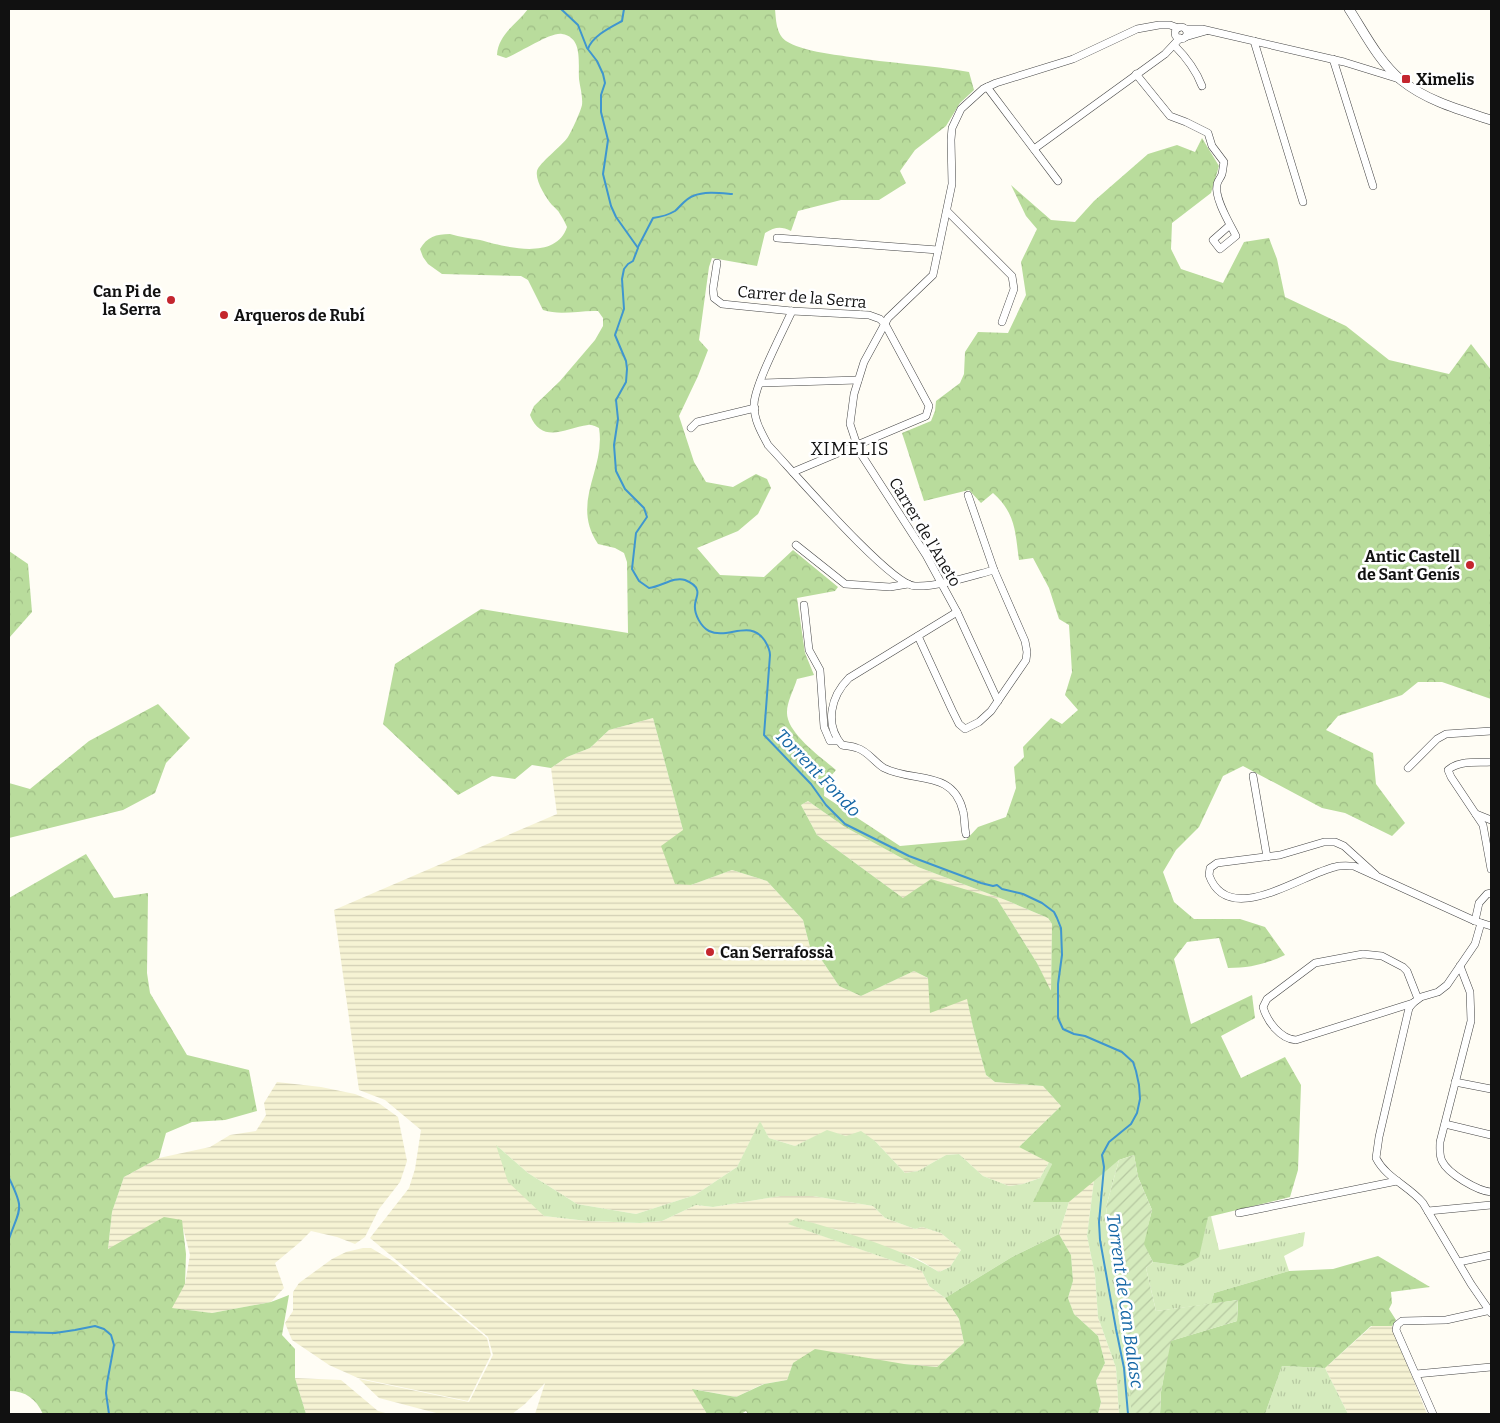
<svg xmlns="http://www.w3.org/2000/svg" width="1500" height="1423" font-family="Bitter,serif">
  <defs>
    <pattern id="farmland-rules" width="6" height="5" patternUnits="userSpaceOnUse" patternTransform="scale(1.25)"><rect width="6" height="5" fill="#f6f3d4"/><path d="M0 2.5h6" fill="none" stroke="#d2cfb5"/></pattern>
    <pattern id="grass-tufts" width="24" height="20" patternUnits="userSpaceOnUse" patternTransform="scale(1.25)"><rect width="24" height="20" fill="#d5ebbd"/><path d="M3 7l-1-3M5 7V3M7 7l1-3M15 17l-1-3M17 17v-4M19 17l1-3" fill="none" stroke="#b6c8a1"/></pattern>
    <pattern id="forest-crowns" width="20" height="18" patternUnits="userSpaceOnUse" patternTransform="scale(1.25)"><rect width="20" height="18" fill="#b9dc9c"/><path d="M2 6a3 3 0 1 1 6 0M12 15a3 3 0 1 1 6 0" fill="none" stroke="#9ebc85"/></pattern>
    <pattern id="garden-furrows" width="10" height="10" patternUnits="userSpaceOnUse" patternTransform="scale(1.25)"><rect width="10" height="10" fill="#d5ebbd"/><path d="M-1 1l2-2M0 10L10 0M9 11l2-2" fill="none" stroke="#b6c8a1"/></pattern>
  </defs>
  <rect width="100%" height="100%" fill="#fffdf5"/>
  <g fill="url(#farmland-rules)">
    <path d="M653,718L683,830L691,885L732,870L767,881L803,920L810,947L819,956L839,986L861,996L914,971L968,999L973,1027L986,1075L995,1082L1043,1086L1061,1106L1019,1147L1049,1162L1040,1178L1023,1184L1009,1186L983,1176L959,1154L946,1155L918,1171L905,1173L875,1141L846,1136L827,1131L795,1146L769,1138L760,1122L737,1167L695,1195L636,1214L577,1204L528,1173L497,1146L544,1216L587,1221L640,1223L662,1221L696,1205L713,1207L780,1196H813L873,1206L885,1218L915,1229L922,1227L941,1233L961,1250L950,1267L939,1272L918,1259L835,1229L789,1224L922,1271L929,1286L945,1298L959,1319L964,1343L937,1367L904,1364L793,1363L787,1380L763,1384L736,1397L693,1389L707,1414H535L545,1383L525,1404L512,1414H440L379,1398L359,1379L469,1402L493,1355L488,1337L370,1238L409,1188L415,1169L421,1130L385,1100L359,1090L334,910L557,814L551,768L567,757L590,748L609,730Z"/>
    <path d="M808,801L845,827L918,867L1008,901L1048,918L1052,924L1051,993L1037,963L997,899L903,898L817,835L801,805Z"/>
    <path d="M277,1082L321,1087L355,1094L380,1104L398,1117L407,1161L400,1182L379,1209L365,1237L355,1244L337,1237L311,1231L299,1243L275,1263L284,1288L271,1302L212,1313L171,1308L185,1284L190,1255L181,1220L108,1249L112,1212L124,1177L159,1158L210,1147L230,1135L256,1131L266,1115L264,1103Z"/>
    <path d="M1094,1180L1087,1236L1095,1275L1098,1317L1116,1368L1119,1414H1098L1101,1402L1096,1381L1105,1363L1098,1336L1074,1314L1068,1298L1073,1281L1071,1255L1059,1234L1069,1202Z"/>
    <path d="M363,1248H371L393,1261L487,1338L491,1355L468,1401L358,1378L329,1365L292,1340L285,1323L293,1311V1292L299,1283L332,1259L346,1252Z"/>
    <path d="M1372,1326H1392L1427,1414H1348L1325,1368Z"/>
    <path d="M295,1378L341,1380L378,1411L389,1414H306Z"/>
  </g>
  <g fill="url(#grass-tufts)">
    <path d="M760,1121L769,1138L795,1146L827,1130L846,1136L861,1131L875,1141L905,1173L918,1171L946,1155L959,1154L983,1176L1009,1186L1023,1184L1040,1178L1049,1162L1052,1164L1034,1202H1069L1059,1234L1012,1257L945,1298L929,1286L922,1271L788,1224L796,1218C844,1232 897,1246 939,1272L950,1267L961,1250L941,1233L922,1227L915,1229L885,1218L873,1206L813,1196H781L713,1207L696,1205L662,1221L640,1223L587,1221L544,1216L508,1182L496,1145L528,1173L577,1204L636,1214L695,1195L737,1167Z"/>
    <path d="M1119,1160L1106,1207L1123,1332L1131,1374V1414H1119L1116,1368L1098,1317L1095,1275L1087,1236L1094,1180Z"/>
    <path d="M1211,1216L1219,1250L1305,1232L1303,1246L1284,1256L1289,1271L1214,1293L1211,1304L1156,1311L1146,1268L1153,1262L1182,1266L1208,1217Z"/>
    <path d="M1282,1366L1325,1368L1348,1414H1265Z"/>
  </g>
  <g fill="url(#forest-crowns)" fill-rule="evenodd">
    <path d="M528,9H775C776,19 776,34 786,41C802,51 831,54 850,57C889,63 929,65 969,72L974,90L960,103L946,126L915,150L900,171L906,183L879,200H841L798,211L791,231C781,226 775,227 765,233L757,266L712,258L709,267L699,340L708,350L698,376L679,416L694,462L706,482L733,487L756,474L767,479L771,488L758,514L738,531L697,548L720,575L764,577L793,550L838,587L835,591L797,598L805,653L814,675L797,679C794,689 787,702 787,712C786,733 822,758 836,770L825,783L824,796L900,846L966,840L978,827L1006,817L1016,788L1014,767L1024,757L1023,747L1051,718L1062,724L1078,710L1065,695L1072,672L1069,625L1059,619L1049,588L1033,558L1019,560C1015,531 1016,514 993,493L981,503L969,490L924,501L902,433L931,421L935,411L936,401L960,383L964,374L965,352L978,332L1008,333L1026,295L1021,262L1037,229L1026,216L1011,185L1051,220L1075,222L1094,201L1148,154L1177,145L1195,152L1202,138L1219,166L1211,193L1172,223L1171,249L1181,269L1223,283L1244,242L1269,238L1277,259L1285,297L1346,326L1389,360L1449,374L1471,344L1491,370V699L1442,682H1418L1402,695L1338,716L1326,730L1373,753L1376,784L1405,823L1392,836L1345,813L1322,808L1243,766L1223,776L1199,827L1176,850L1163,872L1174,902L1194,919H1240L1265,927L1285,955C1266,964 1250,968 1228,968L1219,938L1187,942L1174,959L1191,1024L1252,995L1255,1018L1221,1036L1241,1078L1285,1057L1301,1085L1298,1170L1290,1197L1208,1217L1199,1257L1182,1266L1153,1262L1143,1244L1152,1210L1138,1177L1134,1155L1119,1160L1069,1202H1033L1052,1164L1019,1147L1061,1106L1043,1086L995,1082L986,1075L973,1027L967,999L930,1013L928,978L914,971L861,996L839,986L819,956L810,947L803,920L767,881L732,870L691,885L675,884L661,846L683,830L653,718L609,730L590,748L567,757L551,768L532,765L515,779L492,776L458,795L383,724L395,664L481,609L628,633L627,562L624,553L615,548L598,544C570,502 606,470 599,428C596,427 592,424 588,425C566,428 542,445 530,415L534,406L560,381L595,340L603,326V318L598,311C580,310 561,316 543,310L528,280L521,276L442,274L428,264L423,257L420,249C427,237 436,234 450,234C460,237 470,238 480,240C505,247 556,261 567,227C565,223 563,218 560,214C558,210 555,208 552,205C546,198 535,181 537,171C539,163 562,146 568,137C572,130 580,113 582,105C583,97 580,87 579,79C578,63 583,37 562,34C550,32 520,53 506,58L497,55C498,34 517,24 528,9ZM808,801L845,827L918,867L1008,901L1048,918L1052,924L1051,991L1037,963L997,899L931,879L903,898L817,835L801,805Z"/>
    <path d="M9,551L28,564L32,612L9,638Z"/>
    <path d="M158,704L190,738L166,763L155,793L123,810L9,838V783L30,789L89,741Z"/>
    <path d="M86,854L114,898L148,893L147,973L150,993L187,1055L249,1070L257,1111L225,1120L192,1122L166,1133L159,1158L124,1177L112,1212L108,1249L164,1217L182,1220L186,1254L185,1284L172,1308L212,1313L271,1302L289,1295L282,1335L295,1349V1378L306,1414H43C36,1399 26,1391 9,1391V898Z"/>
    <path d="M1059,1234L1071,1255L1073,1281L1068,1298L1074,1314L1098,1336L1105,1363L1096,1381L1101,1402L1098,1414H748L746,1411L741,1414H707L692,1389L736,1397L764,1384L787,1380L793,1363L815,1349L904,1364L937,1367L964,1343L959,1319L945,1298L1012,1257Z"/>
    <path d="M1378,1256L1430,1287L1391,1292L1392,1303L1389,1309L1396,1320L1392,1326H1371L1325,1368L1282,1366L1265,1414H1160L1161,1392L1170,1341L1237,1321L1238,1300L1211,1304L1214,1293L1289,1271L1333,1269Z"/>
  </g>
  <path fill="url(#garden-furrows)" d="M1134,1155L1138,1177L1152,1210L1144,1244L1153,1262L1146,1268L1156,1311L1238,1300L1237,1321L1171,1341L1161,1392L1160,1414H1131V1374L1123,1332L1106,1207L1119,1160Z"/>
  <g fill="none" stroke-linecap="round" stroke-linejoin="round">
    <g stroke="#3f96cf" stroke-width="2">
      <path d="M561,9L578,25L587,48L597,61L603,74L605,83L601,95V112L608,140L603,174L611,206L616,217L638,248L633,261L628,264L624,269L622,279L624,309L615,335L626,361L627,369L626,382L616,400L618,419L614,445L616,471L625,489L644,508L647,517L636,533L632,569L639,581L649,588C661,587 674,576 685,580C690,582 696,585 697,590C699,594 695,600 695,605C694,614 701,627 709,631C728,640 750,618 765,641C768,646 770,650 770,655L764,735L811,784L826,805L845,824L909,856L981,883L993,886L997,885L1002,889L1023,894L1042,903L1054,912L1057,918L1061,928L1062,955L1058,984V1018L1063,1029L1074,1034L1085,1036L1122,1052L1133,1062L1136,1071L1139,1085L1140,1099L1137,1113L1131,1124L1109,1142L1102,1155L1104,1167L1099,1222L1100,1240L1116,1329L1124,1368L1128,1414"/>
      <path d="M588,49C592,36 611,27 622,21L624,9"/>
      <path d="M638,247L653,218C661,217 668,215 675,211C681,206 685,199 693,196C705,191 720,193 732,194"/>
      <path d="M9,1178C25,1211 20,1207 9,1239"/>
      <path d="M9,1332L55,1333L75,1330L95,1326L104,1329L111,1335L114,1345L107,1383L106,1393L109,1414"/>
    </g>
    <defs>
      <g id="minor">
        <circle cx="1181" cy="33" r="6"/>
        <path d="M1186,29H1202L1344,62L1399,79"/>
        <path d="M1185,37L1206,31"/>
        <path d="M1254,41L1303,202"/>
        <path d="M1174,45C1186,57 1196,70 1202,86"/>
        <path d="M1333,59L1373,186"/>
        <path d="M1136,74L1170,116L1186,122L1208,133L1212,146L1224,162C1223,166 1223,170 1222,174C1221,178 1217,181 1217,185C1214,198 1230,224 1236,236L1220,249L1213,240L1230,225"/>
        <path d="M987,87L1058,181"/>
        <path d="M1034,149L1165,54L1180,38"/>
        <path d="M947,211L1012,276L1014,289L1002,322"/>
        <path d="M777,238L938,250"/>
        <path d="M717,263L713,289L714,298L722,304L792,311L869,315L880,319L885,324L929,406L926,416L793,472"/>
        <path d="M792,311C783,331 754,386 754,405C754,420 761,432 768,445C790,468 891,586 915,586C938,587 971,576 994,570"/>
        <path d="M760,383L858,380"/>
        <path d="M691,428L697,422L755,408"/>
        <path d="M796,545L845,584L890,587L908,584"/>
        <path d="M804,605L809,650L820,670L824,727L830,741H838"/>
        <path d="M957,612L849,678C831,696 824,724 842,745C847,746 852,746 857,748C868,751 875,763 884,768C913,783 953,769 963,811C965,818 964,826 966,834"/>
        <path d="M918,636L952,710L959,724L965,729L979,722L991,711L1026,660L1027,652L1025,641L994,570L968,495"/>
        <path d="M998,701L957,612L926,555L859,451L850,424L854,394L864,362L888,318L933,275L952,184L951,140L952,128L961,109L983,89L996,83L1073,59L1137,29L1159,25H1170L1178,28"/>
        <path d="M1491,762C1478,763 1459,760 1448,770L1451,777L1483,825L1491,869"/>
        <path d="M1408,768L1437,739L1446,734L1491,731"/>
        <path d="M1253,776L1267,857"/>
        <path d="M1476,814L1491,820"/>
        <path d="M1376,875L1344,846L1335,842H1324L1280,855L1217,863L1210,868L1209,875C1228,929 1302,874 1335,867C1341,865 1348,866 1354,866L1475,921L1491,926"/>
        <path d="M1475,921L1479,903L1487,894L1491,893"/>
        <path d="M1460,966L1470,992L1471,1021L1440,1142C1440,1149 1439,1155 1442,1161C1448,1174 1478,1191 1491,1192"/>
        <path d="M1418,999L1407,971L1403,967L1382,956L1363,954L1315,963L1267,999L1263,1007C1267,1021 1280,1039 1296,1040L1413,1003L1421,997L1438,992L1447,985L1475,944L1481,923"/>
        <path d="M1413,1003L1409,1008L1379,1137L1376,1158C1386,1178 1409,1186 1423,1203L1471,1284L1491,1313"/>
        <path d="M1455,1082L1491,1089"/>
        <path d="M1445,1124L1491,1135"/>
        <path d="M1428,1211L1491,1205"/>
        <path d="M1239,1213L1397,1181"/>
        <path d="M1459,1262L1491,1255"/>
        <path d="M1416,1374L1491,1367"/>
        <path d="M1433,1414L1396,1330L1397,1325L1402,1321L1446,1320L1491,1310"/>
      </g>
      <path id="tertiary" d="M1349,9C1364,32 1379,62 1401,80C1427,101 1460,110 1491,120"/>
    </defs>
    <use href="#minor" stroke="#444" stroke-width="8"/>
    <use href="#tertiary" stroke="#444" stroke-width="10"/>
    <use href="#minor" stroke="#fff" stroke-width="7"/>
    <use href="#tertiary" stroke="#fff" stroke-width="9"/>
  </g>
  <g fill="#c4262e" stroke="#fff" stroke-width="2">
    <rect x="1401" y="74" width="10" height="10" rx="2.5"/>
    <circle cx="171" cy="300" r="5"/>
    <circle cx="224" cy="315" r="5"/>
    <circle cx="1470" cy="565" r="5"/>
    <circle cx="710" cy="952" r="5"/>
  </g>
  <g text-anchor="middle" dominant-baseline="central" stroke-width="5" stroke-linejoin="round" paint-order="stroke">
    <g font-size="16" font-weight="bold" fill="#111" stroke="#fff" text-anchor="start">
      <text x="1416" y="79">Ximelis</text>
      <text x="161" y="291" text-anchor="end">Can Pi de<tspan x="161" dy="18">la Serra</tspan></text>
      <text x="234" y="315">Arqueros de Rubí</text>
      <text x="1460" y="556" text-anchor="end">Antic Castell<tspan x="1460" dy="18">de Sant Genís</tspan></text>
      <text x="720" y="952">Can Serrafossà</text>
    </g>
    <g font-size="16" fill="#111" stroke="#fff">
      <text transform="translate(802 297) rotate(5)">Carrer de la Serra</text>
      <text transform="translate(925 532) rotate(59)">Carrer de l'Aneto</text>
    </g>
    <g font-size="18" letter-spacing="1" fill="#111" stroke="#fff">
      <text x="850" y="449">XIMELIS</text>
    </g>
    <g font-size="18" font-style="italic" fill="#1768a6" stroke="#fff">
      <text transform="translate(818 773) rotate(46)">Torrent Fondo</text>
      <text transform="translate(1125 1301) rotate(82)">Torrent de Can Balasc</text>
    </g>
  </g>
  <rect width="1500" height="1423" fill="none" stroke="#111111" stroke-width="20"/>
</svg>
